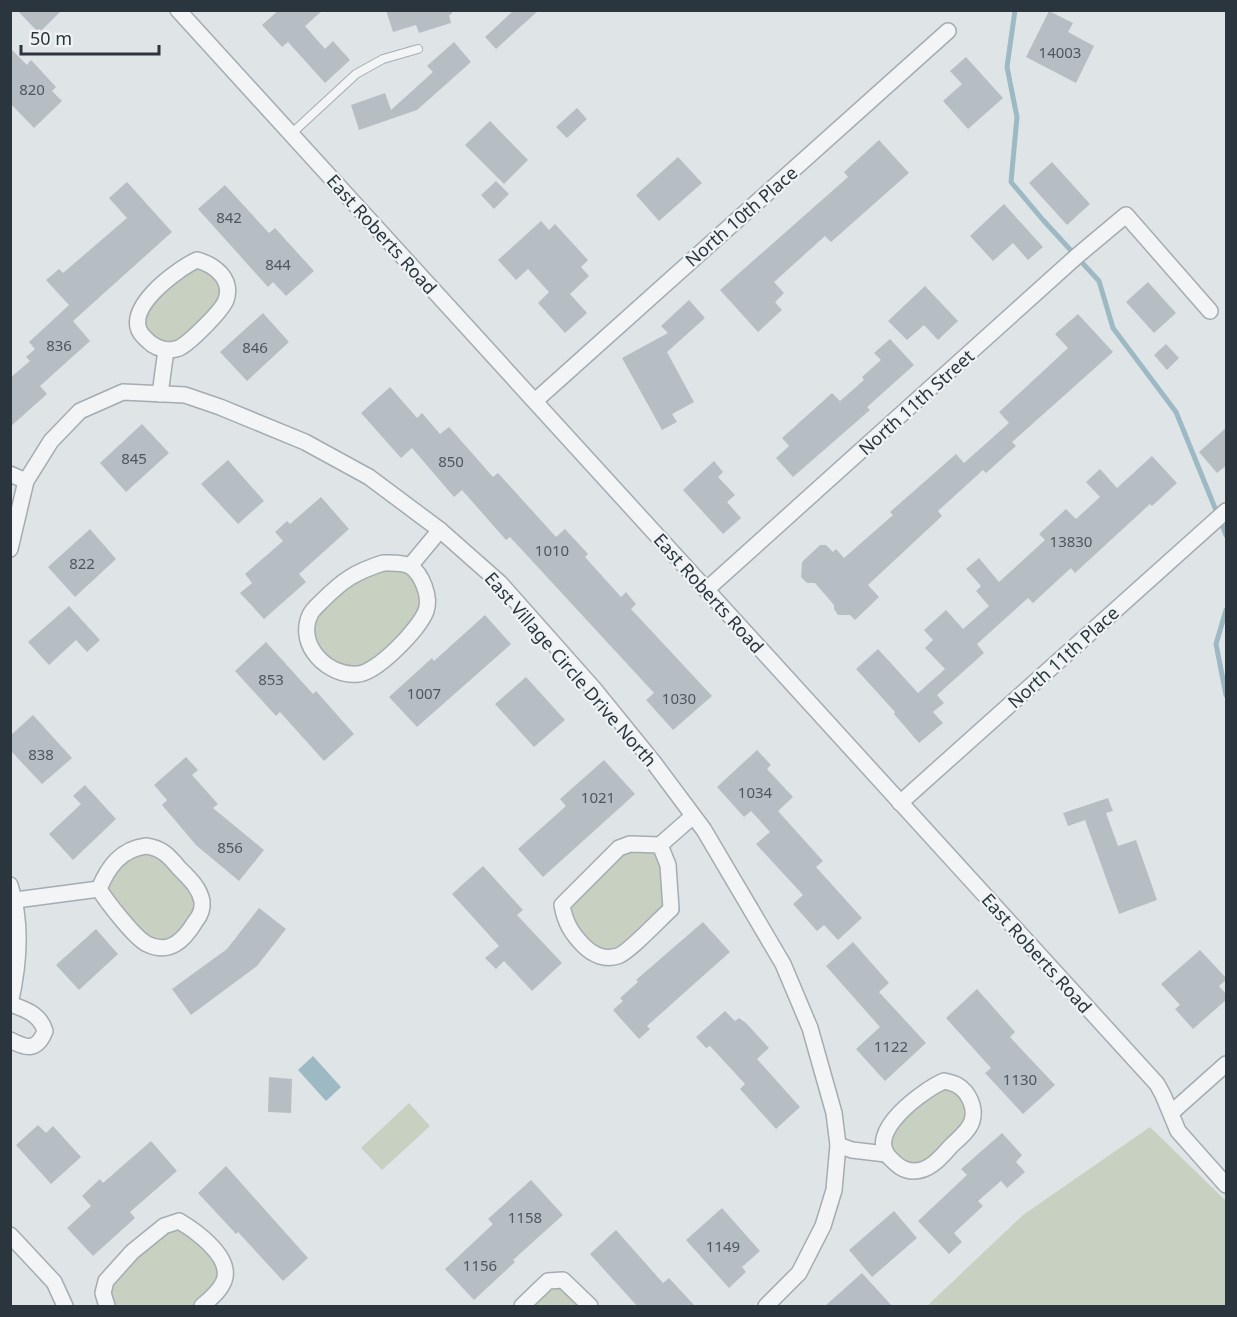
<svg xmlns="http://www.w3.org/2000/svg" width="1237" height="1317" font-family="'Noto Sans',sans-serif">
  <rect width="100%" height="100%" fill="#dfe4e7"/>
  <g fill="#c8d0c1">
    <path d="M211,264L226,300L192,338L153,346L140,311L174,273Z"/>
    <path d="M410,566L426,610L376,668L335,671L309,644L310,613L364,569Z"/>
    <path d="M660,845L671,909L620,956L592,954L562,905L619,848Z"/>
    <path d="M146,846L196,886L201,914L160,948L105,899L106,871Z"/>
    <path d="M957,1085L972,1121L939,1159L899,1167L887,1132L920,1094Z"/>
    <path d="M409,1103L430,1126L382,1170L361,1148Z"/>
    <path d="M1150,1127L1226,1201V1306H927L1023,1215Z"/>
    <path d="M164,1226L193,1229L226,1277L202,1306H107L106,1281Z"/>
    <path d="M563,1280L590,1306H522Z"/>
  </g>
  <path fill="#9db9c4" d="M313,1056L341,1087L326,1101L298,1070Z"/>
  <g fill="none" stroke-linecap="round" stroke-linejoin="round">
    <g stroke="#9db9c4" stroke-width="5">
      <path d="M1015,10L1007,67L1017,117L1011,182L1043,220L1099,281L1113,328L1176,412L1226,535"/>
      <path d="M1226,610L1216,644L1226,695"/>
    </g>
  </g>
  <g fill="#b7bec3">
    <path d="M17,10H62L39,33Z"/>
    <path d="M279,10H323L305,26L325,49L333,41L350,60L325,83L288,42L282,47L262,25Z"/>
    <path d="M386,10H452V14L449,15L451,23L419,33L416,25L393,32Z"/>
    <path d="M514,10H539L496,49L485,37Z"/>
    <path d="M1049,11L1073,23L1068,32L1094,46L1076,83L1026,57Z"/>
    <path d="M454,42L471,62L417,110L359,130L351,105L385,93L391,110L433,72L427,66Z"/>
    <path d="M10,48L27,65L31,60L56,87L52,91L62,101L34,128L10,103Z"/>
    <path d="M966,57L1003,98L968,129L943,101L962,84L950,71Z"/>
    <path d="M577,108L587,119L567,138L556,127Z"/>
    <path d="M490,121L528,160L504,184L465,145Z"/>
    <path d="M879,140L909,173L831,242L825,236L774,282L784,293L775,302L782,310L758,332L720,290L848,177L844,172Z"/>
    <path d="M678,157L702,183L659,221L636,195Z"/>
    <path d="M1052,162L1090,204L1067,225L1029,183Z"/>
    <path d="M496,181L509,194L494,209L481,195Z"/>
    <path d="M127,182L172,232L73,321L90,341L40,386L47,394L10,427V378L30,361L26,357L35,349L29,342L69,305L46,280L59,269L63,273L127,218L109,198Z"/>
    <path d="M225,185L269,233L275,228L314,271L286,296L273,282L268,287L198,209Z"/>
    <path d="M1004,204L1043,247L1028,260L1013,243L993,261L970,236Z"/>
    <path d="M541,221L549,230L555,224L588,260L581,267L589,276L570,294L587,313L565,333L538,303L549,292L528,269L516,280L498,260Z"/>
    <path d="M1148,282L1176,313L1154,333L1126,302Z"/>
    <path d="M925,286L958,321L938,340L924,325L907,340L888,321Z"/>
    <path d="M689,300L705,318L667,352L694,402L672,414L677,422L662,430L622,358L668,333L661,326Z"/>
    <path d="M263,313L289,342L247,381L220,352Z"/>
    <path d="M1078,314L1113,352L1012,442L1016,446L986,473L983,470L938,511L942,516L868,585L879,597L855,620L850,615H838L834,609V605L815,583H807L801,577L802,562L820,545H826L833,552L836,549L844,558L893,515L890,512L956,454L964,463L1009,423L999,412L1068,348L1055,334Z"/>
    <path d="M890,339L914,365L867,407L870,410L793,477L776,458L789,446L782,438L832,393L840,401L864,380L862,377L881,360L874,353Z"/>
    <path d="M1166,344L1179,358L1167,370L1154,355Z"/>
    <path d="M390,387L417,418L422,413L440,434L449,427L493,477L498,473L556,537L565,529L588,554L585,557L621,597L626,592L636,604L631,609L712,696L673,730L646,700L654,693L510,537L506,540L462,490L454,497L412,448L401,458L361,413Z"/>
    <path d="M142,424L169,453L126,492L100,463Z"/>
    <path d="M1227,427V465L1217,473L1199,452Z"/>
    <path d="M1152,456L1177,483L1152,506L1150,504L1075,573L1071,568L1033,603L1028,598L977,644L984,653L937,695L944,703L933,712L943,723L919,743L894,714L895,712L856,669L878,649L918,693L945,669L925,648L933,640L924,630L946,610L963,629L989,606L976,591L981,586L966,569L979,558L999,582L1045,540L1039,534L1066,509L1076,519L1100,497L1086,482L1100,469L1117,488Z"/>
    <path d="M228,460L264,501L238,524L201,484Z"/>
    <path d="M714,461L723,472L718,477L735,495L727,502L741,518L723,534L683,490Z"/>
    <path d="M321,497L349,529L299,574L306,582L264,619L240,593L252,583L245,574L283,541L275,532L287,521L290,524Z"/>
    <path d="M90,529L116,559L75,597L48,567Z"/>
    <path d="M69,606L100,640L87,652L76,640L49,665L28,642Z"/>
    <path d="M485,615L511,644L417,727L389,697L432,658L434,661Z"/>
    <path d="M266,642L313,694L316,691L354,734L324,761L280,712L276,716L235,671Z"/>
    <path d="M526,677L565,720L534,747L495,704Z"/>
    <path d="M33,715L72,758L42,784L10,750V736Z"/>
    <path d="M757,750L771,765L767,769L793,797L778,811L823,861L816,867L862,918L838,940L824,925L817,931L793,904L803,895L756,844L770,832L751,811L744,817L717,787Z"/>
    <path d="M186,757L198,770L192,775L218,804L213,808L264,850L239,881L196,845L162,805L167,800L154,785Z"/>
    <path d="M604,760L635,794L543,877L518,849L566,806L560,799Z"/>
    <path d="M85,785L116,819L73,860L49,834L81,804L73,796Z"/>
    <path d="M1108,798L1113,811L1106,813L1118,846L1136,840L1157,900L1119,914L1085,820L1068,826L1063,813Z"/>
    <path d="M483,866L523,910L517,915L562,963L532,991L504,961L496,969L485,958L499,946L452,894Z"/>
    <path d="M259,908L286,929L257,966L191,1015L172,989L227,949Z"/>
    <path d="M703,922L730,952L647,1026L650,1029L639,1039L613,1010L623,1001L620,998L638,982L636,980Z"/>
    <path d="M96,929L118,954L79,990L56,965Z"/>
    <path d="M853,942L889,983L879,992L926,1043L885,1081L856,1049L880,1027L826,966Z"/>
    <path d="M1200,950L1227,979L1219,986L1227,995V999L1193,1029L1175,1009L1180,1005L1161,984Z"/>
    <path d="M977,989L1015,1032L1010,1037L1055,1085L1023,1114L985,1073L991,1068L946,1018Z"/>
    <path d="M725,1011L735,1021L739,1018L746,1023L769,1048L757,1059L800,1107L776,1129L740,1089L745,1084L710,1046L706,1048L696,1037Z"/>
    <path d="M269,1077L292,1079L291,1113L268,1112Z"/>
    <path d="M38,1125L46,1133L53,1126L81,1157L51,1184L16,1145Z"/>
    <path d="M1002,1133L1022,1155L1016,1162L1025,1172L1007,1188L1001,1181L978,1201L983,1206L954,1233L962,1242L949,1254L918,1221L967,1175L961,1169Z"/>
    <path d="M151,1141L177,1171L130,1212L135,1218L93,1256L67,1228L91,1206L82,1196L100,1179L103,1183Z"/>
    <path d="M226,1166L308,1258L283,1281L238,1232L236,1234L198,1193Z"/>
    <path d="M531,1180L563,1215L513,1260L515,1262L474,1300L445,1269L493,1224L488,1219Z"/>
    <path d="M722,1208L760,1251L742,1267L746,1272L729,1288L686,1240Z"/>
    <path d="M894,1211L917,1238L872,1277L849,1250Z"/>
    <path d="M616,1230L663,1283L669,1278L695,1306H637L590,1254Z"/>
    <path d="M862,1273L892,1306H825Z"/>
  </g>
  <g fill="none" stroke-linecap="round" stroke-linejoin="round">
    <defs>
      <path id="service" d="M291,134L356,74L383,59L418,49"/>
      <g id="minor">
        <path d="M178,10L1157,1084L1163,1095L1178,1131L1226,1185"/>
        <path d="M197,260C215,265 233,279 226,300C222,311 191,341 181,347C176,350 168,350 163,349C154,347 150,343 144,337C118,312 177,269 197,260Z"/>
        <path d="M160,394L166,350"/>
        <path d="M535,401L948,31"/>
        <path d="M10,474L26,481"/>
        <path d="M10,549L26,481L51,441L80,411L123,392L185,395L220,407L305,442L369,477L440,530L500,583L594,689L654,763L704,830L783,964L810,1028L834,1113L838,1145L834,1190L823,1226L799,1273L766,1306"/>
        <path d="M383,563C391,563 402,562 410,566C422,574 431,597 426,611C419,629 377,673 358,674C328,677 296,645 310,615C312,610 318,605 322,601C343,580 355,572 383,563Z"/>
        <path d="M410,566L440,530"/>
        <path d="M706,590L1077,256L1126,215L1210,311"/>
        <path d="M900,803L1226,511"/>
        <path d="M660,845L668,865L671,909C661,918 628,953 618,956C605,960 593,955 584,946C571,933 565,922 562,905L619,848L630,844L660,845L693,816"/>
        <path d="M146,846C162,848 169,856 179,868C189,878 199,887 202,901C203,909 200,916 195,922C184,940 170,955 147,944C135,938 107,902 99,889C108,867 121,849 146,846Z"/>
        <path d="M10,885C23,924 19,965 10,1004"/>
        <path d="M16,900L99,889"/>
        <path d="M10,1004C25,1009 40,1014 45,1031C37,1051 27,1049 10,1040"/>
        <path d="M944,1081C948,1082 953,1083 957,1085C969,1092 976,1108 972,1121C969,1131 958,1139 951,1146C941,1157 930,1171 914,1171C903,1171 897,1165 890,1158C864,1133 923,1090 944,1081Z"/>
        <path d="M1171,1113L1226,1064"/>
        <path d="M838,1145L852,1150L886,1154"/>
        <path d="M10,1235L54,1282L65,1306"/>
        <path d="M107,1306L103,1293L106,1281L132,1252L164,1226L179,1221C196,1231 229,1255 225,1277C223,1289 210,1299 202,1306"/>
        <path d="M522,1306L548,1281L563,1280L590,1306"/>
      </g>
    </defs>
    <use href="#service" stroke="#a5acb1" stroke-width="10"/>
    <use href="#minor" stroke="#a5acb1" stroke-width="18"/>
    <use href="#service" stroke="#f2f4f6" stroke-width="8"/>
    <use href="#minor" stroke="#f2f4f6" stroke-width="15"/>
  </g>
  <g text-anchor="middle" dominant-baseline="central" stroke-width="4.5" stroke-linejoin="round" paint-order="stroke">
    <g font-size="15" fill="#4d575e">
      <text x="1060" y="52">14003</text>
      <text x="32" y="89">820</text>
      <text x="229" y="217">842</text>
      <text x="278" y="264">844</text>
      <text x="59" y="345">836</text>
      <text x="255" y="347">846</text>
      <text x="134" y="458">845</text>
      <text x="451" y="461">850</text>
      <text x="1071" y="541">13830</text>
      <text x="552" y="550">1010</text>
      <text x="82" y="563">822</text>
      <text x="271" y="679">853</text>
      <text x="424" y="693">1007</text>
      <text x="679" y="698">1030</text>
      <text x="41" y="754">838</text>
      <text x="755" y="792">1034</text>
      <text x="598" y="797">1021</text>
      <text x="230" y="847">856</text>
      <text x="891" y="1046">1122</text>
      <text x="1020" y="1079">1130</text>
      <text x="525" y="1217">1158</text>
      <text x="723" y="1246">1149</text>
      <text x="480" y="1265">1156</text>
    </g>
    <g font-size="18" fill="#2a353d" stroke="#eff3f5">
      <text transform="translate(741 216) rotate(-41)">North 10th Place</text>
      <text transform="translate(382 234) rotate(48)">East Roberts Road</text>
      <text transform="translate(916 402) rotate(-42)">North 11th Street</text>
      <text transform="translate(709 593) rotate(48)">East Roberts Road</text>
      <text transform="translate(1063 657) rotate(-42)">North 11th Place</text>
      <text transform="translate(571 669) rotate(49)">East Village Circle Drive North</text>
      <text transform="translate(1037 953) rotate(48)">East Roberts Road</text>
    </g>
  </g>
  <rect width="1237" height="1317" fill="none" stroke="#2a353d" stroke-width="24"/>
  <path d="M21 45v9h138v-9" fill="none" stroke="#2a353d" stroke-width="3"/>
  <text x="30" y="45" font-size="18" fill="#2a353d" stroke="#eff3f5" stroke-width="4.5" paint-order="stroke">50 m</text>
</svg>
